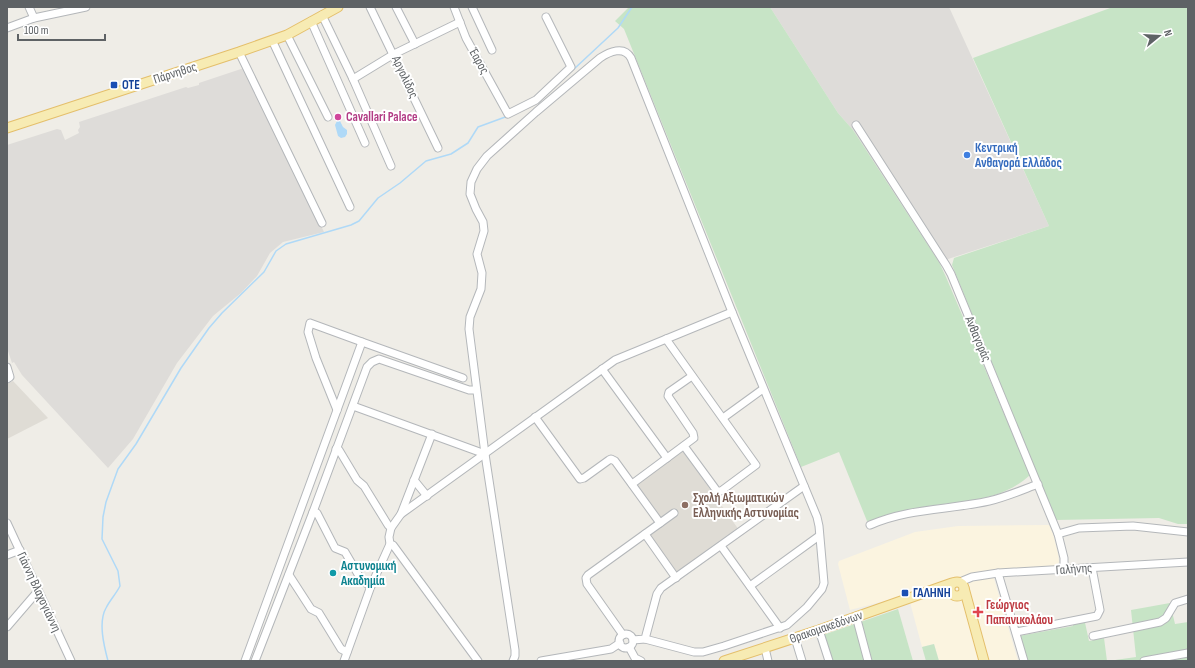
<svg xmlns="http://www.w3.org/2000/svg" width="1195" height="668" font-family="'Sofia Sans Condensed',sans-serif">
  <rect width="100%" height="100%" fill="#efede7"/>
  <path fill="#fbf4e0" d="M1049,525L1053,534L1058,554L1059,562L1056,566L1036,567L992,572L1018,661H939L934,644L922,647L908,595L850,610L838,564L839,561L915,532L958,526Z"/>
  <g fill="#dedcd9">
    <path d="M770,7H949L1049,226L939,262L853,130L838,113Z"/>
    <path d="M247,67L269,117L324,232L283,242L270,253L257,276L241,293L213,316L177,363L133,439L108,468L22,375L14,362L12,363L7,348V145L57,129L61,130L65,140L79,133L78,130L80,127L79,122L186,87L188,88L199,85V83Z"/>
  </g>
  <g fill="#dfdcd5">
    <path d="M13,381L48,418L7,439V384Z"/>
    <path d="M682,450L739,530L677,575L648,535L663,524L634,485Z"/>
  </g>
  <g fill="#c7e4c6">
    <path d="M629,7H770L838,113L853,130L939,262L946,277L1030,475C998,505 954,500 914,509C898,512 883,519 867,521L839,452L801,467L624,29L615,21Z"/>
    <path d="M1113,7H1188V524H1178L1159,518L1056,520L952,265L954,258L1049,226L973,58Z"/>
    <path d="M1170,603L1175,624L1188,622V661H1108L1136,657L1131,610Z"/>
    <path d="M898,609L913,661H830L823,635Z"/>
    <path d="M1084,618L1089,641L1104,638L1107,661H1026L1019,636L1073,626L1072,620Z"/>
    <path d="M934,644L939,661H926L922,647Z"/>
  </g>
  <path fill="#afd9f7" d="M337,121H340L343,127L347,130V134L345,137L341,138L338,136L335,125Z"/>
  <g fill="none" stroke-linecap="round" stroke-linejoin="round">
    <g stroke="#afd9f7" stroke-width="1.5">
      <path d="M574,69L618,28L632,7"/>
      <path d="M108,661C104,646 98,622 106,608C110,600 116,594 120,586L118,571L102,539L103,517L106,502L118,469L136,444L181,368L209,328L222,313L264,272L276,251L286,244L351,225L359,221L378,198L400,183L426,161L451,154L468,143L478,127L508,116"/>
    </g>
    <defs>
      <g id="minor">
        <path d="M29,7L34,18"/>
        <path d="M370,7L438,148"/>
        <path d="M396,7L415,44"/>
        <path d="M454,7L466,38L508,114L536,100L571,67L546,17"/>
        <path d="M472,7L492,50"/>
        <path d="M322,15L353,79L391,166"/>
        <path d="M311,21L365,143"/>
        <path d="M7,28L34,18L86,7"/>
        <path d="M287,35L328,117"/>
        <path d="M272,40L350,207"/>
        <path d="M239,52L322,223"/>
        <path d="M353,79L394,54L460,22"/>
        <path d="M856,125L946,265L951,274L1058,534L1064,558V570"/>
        <path d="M666,339L756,465L721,491H717L684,446"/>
        <path d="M7,367L10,377L7,379"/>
        <path d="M602,369L667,458"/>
        <path d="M353,406L485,454"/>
        <path d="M337,410L316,358L308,332L310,323L362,342"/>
        <path d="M535,417L580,479L584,478L609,460L611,459L615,461L660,523"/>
        <path d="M723,418L763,389"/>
        <path d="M336,449L339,450L357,480L364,486L388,525L391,528"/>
        <path d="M414,480L427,496"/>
        <path d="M632,484L694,438L693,433L668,396L669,392L692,376"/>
        <path d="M313,512L317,513L335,548L345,552L362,581L371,586"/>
        <path d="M401,514L615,360L732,312"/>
        <path d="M7,523L71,661"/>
        <path d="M870,525C909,508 949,510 989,501C1006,497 1022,490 1038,484"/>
        <path d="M645,534L676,578"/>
        <path d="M1058,534L1079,528L1133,526L1188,532"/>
        <path d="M390,544L393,545L478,661"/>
        <path d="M721,546L780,628"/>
        <path d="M7,555L20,550"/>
        <path d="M998,573L1024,661"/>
        <path d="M289,575L311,609L319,613L341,649L347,652"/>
        <path d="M960,582L972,577L998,573L1188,562"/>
        <path d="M750,586L819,536"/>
        <path d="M856,616L868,661"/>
        <path d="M7,627L38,591"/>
        <path d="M819,630L829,661"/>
        <path d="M1016,632L1097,616L1100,610L1092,568"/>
        <circle cx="626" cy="641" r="7"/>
        <path d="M623,635L587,584L586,578L588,575L674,513"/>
        <path d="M1093,636L1160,622L1166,618L1175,603L1188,599"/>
        <path d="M795,638L802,661"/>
        <path d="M633,640L645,639L657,594L661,588L804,486"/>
        <path d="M629,647L635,658L641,661"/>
        <path d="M765,648L768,661"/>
        <path d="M245,661L362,342L463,378"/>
        <path d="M255,661L313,512L367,367L372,362L379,359L469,390H476"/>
        <path d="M344,661L371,586L390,544L389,537L391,528L401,514L432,434"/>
        <path d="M513,661L515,656V650L485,454L469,329L470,317L481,289L482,273L477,254L484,231L483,222L476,209L470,194L471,182L477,169L487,156L536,112L600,58C609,52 624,45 631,58L732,312L817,517L819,526L824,583L822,589L807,607L787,625L724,646L703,652H694L645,639"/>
        <path d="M541,661L611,649L620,643"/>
        <path d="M1144,661L1188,653"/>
      </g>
      <g id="major">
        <path d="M7,128L239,52L287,35L338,7"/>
        <circle cx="957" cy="589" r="7"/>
        <path d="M964,588L984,661"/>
        <path d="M724,661L819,630L952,583"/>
      </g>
    </defs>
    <use href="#minor" stroke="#b4b7ba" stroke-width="9"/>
    <use href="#major" stroke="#e4bf6b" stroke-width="11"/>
    <use href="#minor" stroke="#fff" stroke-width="7"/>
    <use href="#major" stroke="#f7ebb3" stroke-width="9"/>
  </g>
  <g fill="#1a4fb4" stroke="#fff" stroke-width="1.5">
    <rect x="110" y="81" width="8" height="8" rx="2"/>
    <rect x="901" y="589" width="8" height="8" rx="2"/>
  </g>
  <circle fill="#d1479c" stroke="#fff" stroke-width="1.5" cx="338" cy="117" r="4"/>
  <circle fill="#3f7fe0" stroke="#fff" stroke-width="1.5" cx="967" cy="155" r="4"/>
  <circle fill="#8d6e63" stroke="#fff" stroke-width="1.5" cx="685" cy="505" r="4"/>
  <circle fill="#0f9aa8" stroke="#fff" stroke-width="1.5" cx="333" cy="573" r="4"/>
  <path fill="#e0444e" stroke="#fff" stroke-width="1.5" d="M976 606h4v4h4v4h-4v4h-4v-4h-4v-4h4z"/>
  <g text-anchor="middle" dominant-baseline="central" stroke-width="4" stroke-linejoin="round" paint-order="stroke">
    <g font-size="13" fill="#5e6265" stroke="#fff">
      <text transform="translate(479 61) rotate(61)">Έαρος</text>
      <text transform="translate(175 73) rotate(-18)">Πάρνηθος</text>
      <text transform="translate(405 77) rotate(65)">Αργολίδος</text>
      <text transform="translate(978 339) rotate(67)">Ανθαγοράς</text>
      <text transform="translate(1074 569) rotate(-4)">Γαλήνης</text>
      <text transform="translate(39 592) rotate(65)">Γιάννη Βλαχογιάννη</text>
      <text transform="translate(826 627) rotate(-19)">Θρακομακεδόνων</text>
    </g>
    <g font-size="13" font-weight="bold" fill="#164399" stroke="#fff" text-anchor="start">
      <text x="122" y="85">ΟΤΕ</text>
      <text x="913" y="593">ΓΑΛΗΝΗ</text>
    </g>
    <g font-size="13" font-weight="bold" fill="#b23c85" stroke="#fff" text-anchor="start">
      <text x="346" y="117">Cavallari Palace</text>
    </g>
    <g font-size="13" font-weight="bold" fill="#366cbe" stroke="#fff" text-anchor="start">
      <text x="975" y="148">Κεντρική<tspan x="975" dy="15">Ανθαγορά Ελλάδος</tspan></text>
    </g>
    <g font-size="13" font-weight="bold" fill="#785e54" stroke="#fff" text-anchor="start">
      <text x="693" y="498">Σχολή Αξιωματικών<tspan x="693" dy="15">Ελληνικής Αστυνομίας</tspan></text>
    </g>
    <g font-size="13" font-weight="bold" fill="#0d838f" stroke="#fff" text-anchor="start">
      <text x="341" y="566">Αστυνομική<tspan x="341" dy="15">Ακαδημία</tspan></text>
    </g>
    <g font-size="13" font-weight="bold" fill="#be3a42" stroke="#fff" text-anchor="start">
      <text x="986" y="605">Γεώργιος<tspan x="986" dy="15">Παπανικολάου</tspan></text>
    </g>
  </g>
  <rect width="1195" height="668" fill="none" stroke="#5e6265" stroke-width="16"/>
  <g transform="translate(1159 36) rotate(72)" stroke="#ffffff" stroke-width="3" paint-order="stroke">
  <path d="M0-3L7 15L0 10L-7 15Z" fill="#5e6265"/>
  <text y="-6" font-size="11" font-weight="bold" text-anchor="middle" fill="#5e6265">N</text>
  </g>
  <path d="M18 34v6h87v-6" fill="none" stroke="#5e6265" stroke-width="2"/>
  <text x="24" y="34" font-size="12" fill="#5e6265" stroke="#ffffff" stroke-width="3" paint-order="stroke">100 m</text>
</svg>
